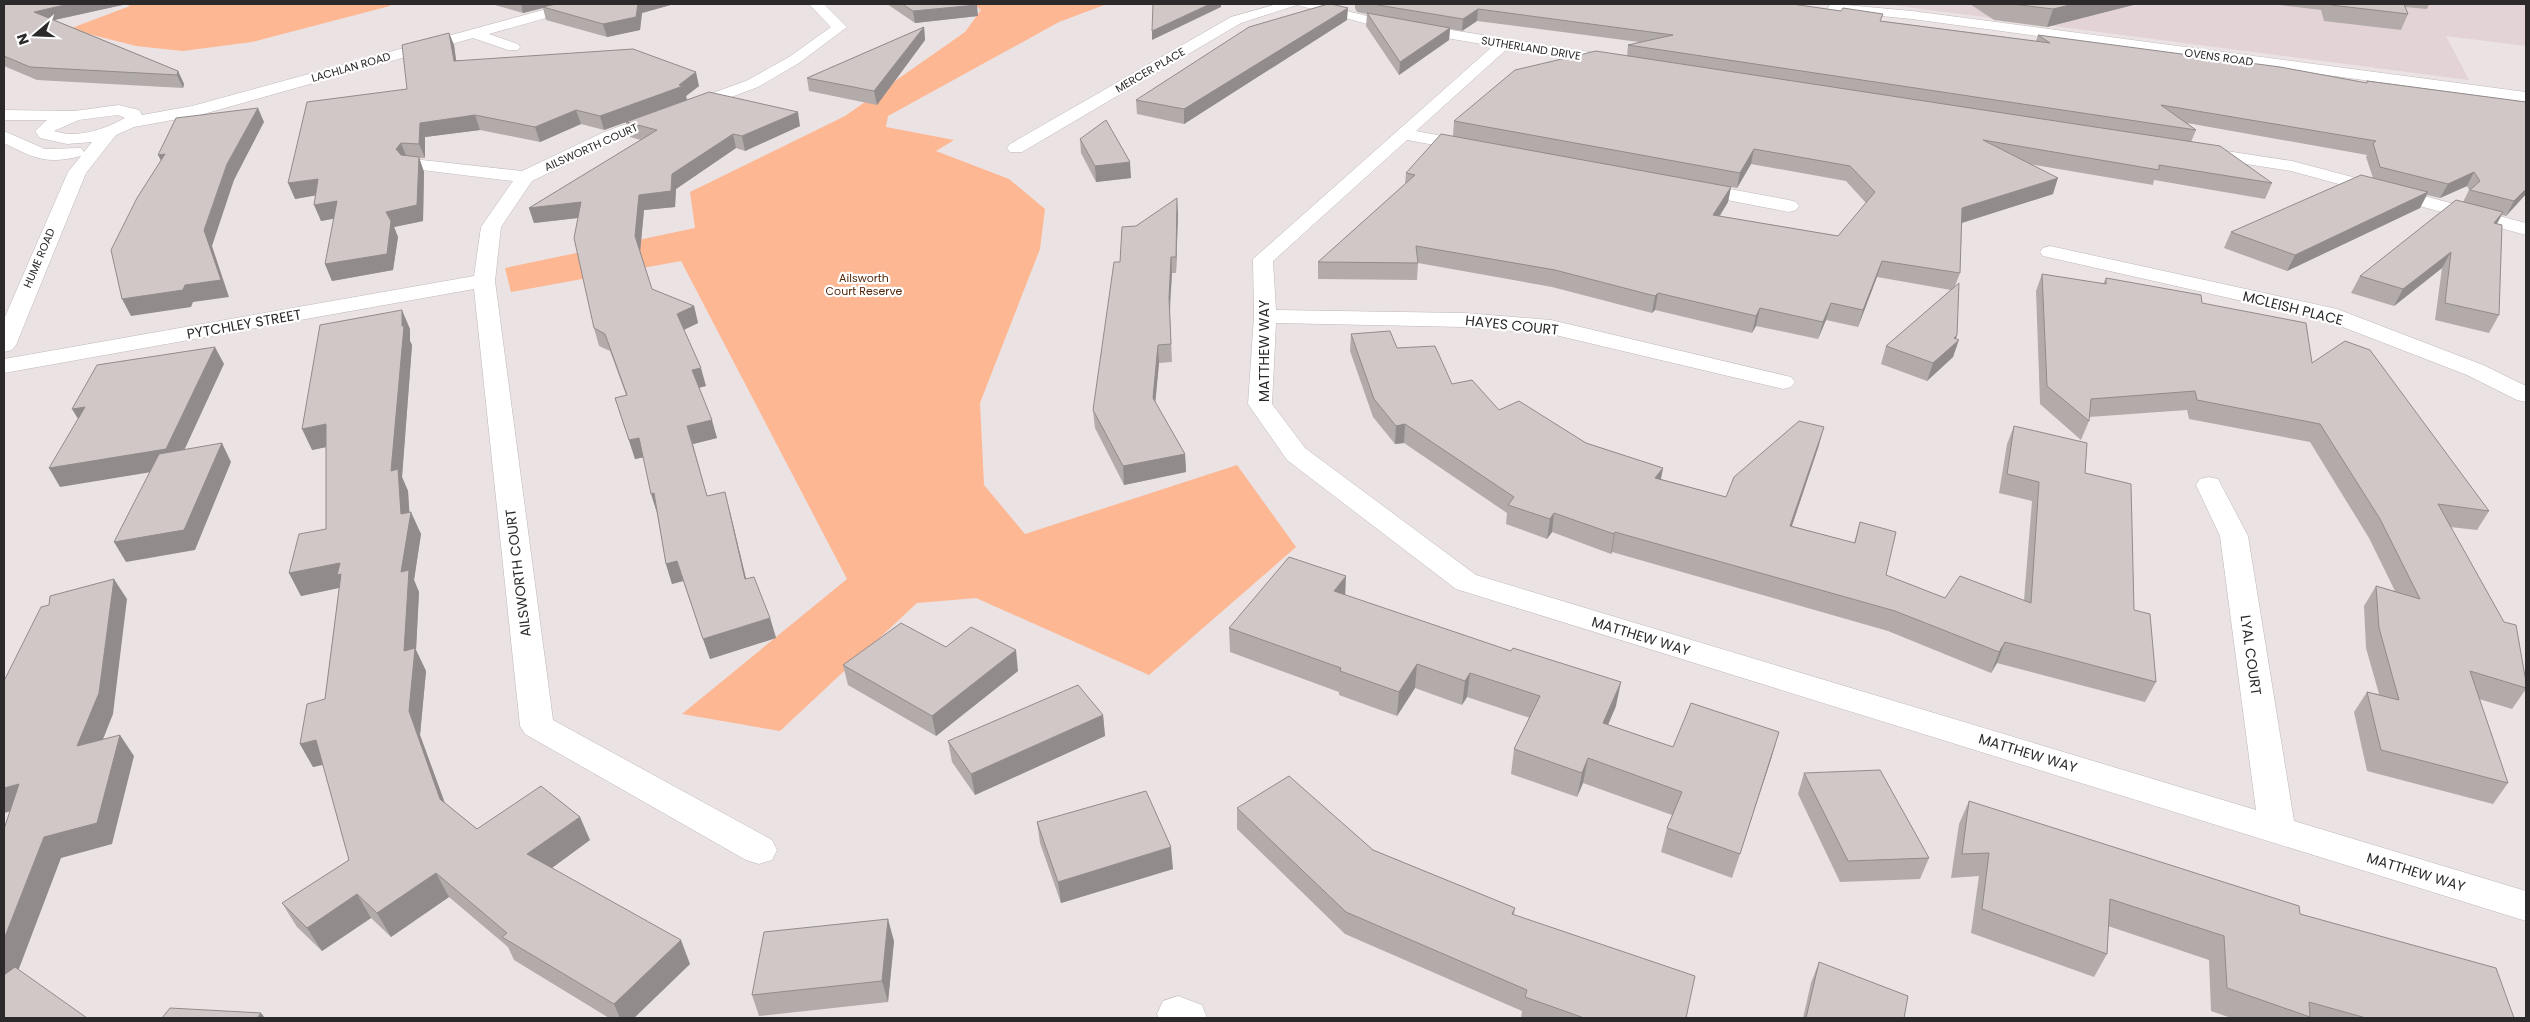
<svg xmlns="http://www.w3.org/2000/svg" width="2530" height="1022" font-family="Poppins,sans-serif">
  <rect width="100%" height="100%" fill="#ebe2e4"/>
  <path fill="#e3d3d6" d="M1883,4H2526V46L2446,36L2469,80Z"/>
  <g fill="#fdb792">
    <path d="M125,4H390V6L252,42L183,51L136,46L69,29L130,6Z"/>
    <path d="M973,4H1107L1059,22L888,116L886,127L954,140L936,151L1009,179L1045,209L1040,249L980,403L984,485L1025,534L1237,465L1296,547L1149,675L976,598L917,603L780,731L682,714L847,579L681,261L511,292L505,268L695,228L690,192L845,116L965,32L981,10Z"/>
  </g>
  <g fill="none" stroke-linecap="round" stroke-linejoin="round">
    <defs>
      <g id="minor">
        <path d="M565,4H587L585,7L489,34L518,44L520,47L518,50H508L473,38L200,115L134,127L116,135L86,173L16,345L12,350L4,352V319L68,172L81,156C46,165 34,158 4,143V131L45,149L81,148L84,152L92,142L67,144L40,138L35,131L47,120H4V110L74,111L119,105L139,110L142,115L192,106ZM118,115L125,118C105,129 78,139 54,131L79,120Z"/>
        <path d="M809,4H824L847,27L799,63L758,87L616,140L532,181L501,227L495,281L553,720L772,840L777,850L772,860L759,864L746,860L525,734L520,726L474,289L4,373V359L474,276L481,227L513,181L413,169L407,168L404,164L407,160L413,159L522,171L604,132L746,81L789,57L831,27Z"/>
        <path d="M1277,4H1319L1371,17L1614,56L1622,61L1614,66L1508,48L1416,131L1479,143L1482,147L1479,151L1473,152L1407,140L1273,261L1276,310L1464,313L1551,320L1791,377L1795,382L1791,387L1783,389L1551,334L1464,327L1276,323L1272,404L1305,448L1476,575L2256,810L2220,536L2196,485L2200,479L2209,477L2218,479L2248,536L2294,821L2526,891V921L1456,589L1287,460L1248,404L1254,316L1253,259L1493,46L1371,25L1297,5L1241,23L1022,152H1010L1007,148L1010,144L1231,17Z"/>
        <path d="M1835,4L1912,11L2526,92V102L1912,19L1830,11L1828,8L1830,5Z"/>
        <path d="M2200,147L2292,161L2526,223V235L2291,171L2194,156L2191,152L2194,148Z"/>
        <path d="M1692,182L1789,200L1796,202L1799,206L1796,210L1789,212L1685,192L1683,188L1685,184Z"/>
        <path d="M2050,246L2337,309L2483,365L2526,386V402L2517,400L2467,375L2322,319L2043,256L2040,252L2043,248Z"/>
        <path d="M1178,996L1202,1005L1207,1018H1159L1157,1014L1163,1001Z"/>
      </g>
    </defs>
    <use href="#minor" stroke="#bfb7b8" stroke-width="1"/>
    <use href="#minor" fill="#fff" fill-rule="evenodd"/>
  </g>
  <g fill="#b3abaa" fill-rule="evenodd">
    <path d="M4,4H127L55,20L178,71L184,84L183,88L37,80L4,66Z"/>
    <path d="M491,4H674L642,13L640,30L607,37L546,20L543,8L523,13Z"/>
    <path d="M887,4H974L978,16L915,23Z"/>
    <path d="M1355,4H1793L1882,21L2036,41L2038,35L2366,83L2367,81L2526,194L2506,216L2502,215L2497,224L2499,315L2489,333L2435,320L2442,268L2394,306L2351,293L2360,276L2463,202L2469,190L2467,186L2440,198L2427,195L2420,208L2287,271L2224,248L2231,232L2373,178L2366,157L2367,155L2187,123L2196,130L2191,142L2272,183L2265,199L2154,180L2153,185L2029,164L2053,194L1962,223L1960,273L1955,286L1957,335L1953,357L1927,381L1881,364L1886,346L1951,290L1877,277L1858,327L1826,320L1818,339L1756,326L1752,333L1655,310L1652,313L1552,287L1418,263L1417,280L1318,279V262L1405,184L1406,173L1453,136L1454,121L1627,56L1628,45L1639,42L1477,21L1462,31L1450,29L1449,40L1399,75L1366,26L1367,14L1357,12L1355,8ZM1751,164L1846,181L1866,203L1838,236L1720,216L1728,202L1731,187L1737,188Z"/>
    <path d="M1970,4H2137L2047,27L1994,20Z"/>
    <path d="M2273,4H2429L2427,9L2405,7L2408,14L2401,30L2324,21L2321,10Z"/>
    <path d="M1347,20L1184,124L1137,114L1136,100Z"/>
    <path d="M924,27L925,40L877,105L809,91L807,78Z"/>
    <path d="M449,33L454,45L456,60L699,86L686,96L687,100L800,126L745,151L736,148L676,189L675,207L644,210L640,251L652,289L694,306L698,323L684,330L706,386L699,388L717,438L693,444L707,496L730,512L746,579L770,618L776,638L710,659L683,581L672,584L666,564L657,513L643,457L635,459L615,398L626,395L610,351L599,346L594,328L578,218L534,223L529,208L641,140L630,137L626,122L666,108L604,130L581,124L540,142L480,130L425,137V158H419L424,172L423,221L394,227L398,237L393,270L332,281L325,264L334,218L321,221L315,195L295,199L407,89Z"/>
    <path d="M1080,139L1131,178L1096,182L1081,153Z"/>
    <path d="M1178,213L1176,273H1172L1170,313L1172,362L1159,363L1155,402L1185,454L1186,472L1124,485L1095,428L1093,410L1120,262L1136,226Z"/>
    <path d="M2042,274L2103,284L2106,278L2202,303L2312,363L2489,511L2477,530L2450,527L2526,682V689L2512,709L2479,699L2508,783L2493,804L2367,771L2354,712L2367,692L2379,694L2366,648L2364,606L2376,586L2395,591L2369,538L2310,442L2189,419L2187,410L2089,417V421L2081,440L2040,404L2036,291Z"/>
    <path d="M410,329V341L412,345L402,477L408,491L409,513L421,534L414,580L419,592L416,650L426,671L420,735L445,803L477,829L590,840L552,868L690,964L634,1018H609L514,960L508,947L449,897L391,937L371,918L322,951L297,927L282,903L349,860L323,765L313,767L300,744L325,699L339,588L301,596L289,573L326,529V447L312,450Z"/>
    <path d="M1351,334L1397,348L1452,384L1499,410L1586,443L1663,468L1661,479L1726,497L1819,445L1792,526L1854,543L1860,522L1886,575L1945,598L2024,600L2032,501L1999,493L2007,444L2014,426L2085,473L2134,610L2156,682L2145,702L1997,663L1991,673L1888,631L1612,552L1611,554L1552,532L1547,539L1506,524L1507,513L1404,443L1395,444L1373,417L1350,351Z"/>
    <path d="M1345,595L1616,706L1608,725L1673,747L1772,756L1732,878L1661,852L1667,828L1672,815L1583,783L1577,797L1511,774L1514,749L1530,718L1467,697L1462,705L1415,688L1397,716L1339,695V692L1230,652L1229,628Z"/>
    <path d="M946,647L1018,671L936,736L848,685L843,665Z"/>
    <path d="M1103,715L1105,736L975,795L952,762L948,741Z"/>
    <path d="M1804,773L1929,858L1920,879L1840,882L1798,794Z"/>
    <path d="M1969,801L2300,914L2515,1018H2231L2211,1011L2209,960L2108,926L2107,954L2094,977L1971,933L1979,876L1951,878L1959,824Z"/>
    <path d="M1237,808L1373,850L1515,908L1514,915L1686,1018H1521L1522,1011L1345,934L1237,829Z"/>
    <path d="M1037,822L1173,869L1061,903L1040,843Z"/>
    <path d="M894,941L888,1002L759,1016L752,995Z"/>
    <path d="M1819,962L1904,1018H1803L1811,983Z"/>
  </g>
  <g fill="#928b8b">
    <path d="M69,4H127L40,23L34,12Z"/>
    <path d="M521,4H559L543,7V8L523,13Z"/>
    <path d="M638,4H674L642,13L640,30L607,37L603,24Z"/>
    <path d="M1210,4H1221V7L1152,40V31Z"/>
    <path d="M2074,4H2137L2047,27L2053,9Z"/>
    <path d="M977,5L978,16L915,23L913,11Z"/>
    <path d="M1348,8L1347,20L1184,124V109Z"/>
    <path d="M1478,9L1477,21L1462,31L1463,19Z"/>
    <path d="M924,27L925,40L877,105L874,91Z"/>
    <path d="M1450,28L1449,40L1399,75L1400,62Z"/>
    <path d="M449,33L454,45L458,74L454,61Z"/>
    <path d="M178,71L184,84L183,88L177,75Z"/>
    <path d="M696,72L699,86L686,96L687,100L604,130L600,116L679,85Z"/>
    <path d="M258,108L264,122L234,180L212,246L229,297L193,302L191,307L131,316L122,299L185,285L227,164Z"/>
    <path d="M576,110L581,124L540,142L535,127Z"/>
    <path d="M798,112L800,126L745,151L742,136Z"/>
    <path d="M475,115L480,130L425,137V158L419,144L420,123Z"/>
    <path d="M733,134L736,148L676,189L675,207L644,210L640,253L635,236L639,195Z"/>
    <path d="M401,143L407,158L402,164L396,149Z"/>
    <path d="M1754,149L1751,164L1737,188L1740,173Z"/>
    <path d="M165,154L166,170L158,155Z"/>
    <path d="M419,157L424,172L423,221L394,227L398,237L393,270L332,281L325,264L386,212Z"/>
    <path d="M1130,162L1131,178L1096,182L1095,166Z"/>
    <path d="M2474,172L2467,186L2440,198L2448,184Z"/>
    <path d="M2058,178L2053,194L1958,224L1962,208Z"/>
    <path d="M318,179L324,194L295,199L288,183Z"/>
    <path d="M1731,187L1728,202L1710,230L1713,215Z"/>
    <path d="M2526,189V194L2506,216L2514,201Z"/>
    <path d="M2428,192L2420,208L2287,271L2295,255Z"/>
    <path d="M1177,198L1178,213L1176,273V257Z"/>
    <path d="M337,201L344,217L321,221L314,205Z"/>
    <path d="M581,202L586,217L534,223L529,208Z"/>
    <path d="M2503,212L2494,228V223Z"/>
    <path d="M2451,252L2442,268L2394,306L2403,289Z"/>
    <path d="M1171,257L1172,273L1169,315V298Z"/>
    <path d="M1882,261L1877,277L1858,327L1863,310Z"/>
    <path d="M1658,293L1655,310L1652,313L1655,296Z"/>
    <path d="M1831,303L1826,320L1818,339L1823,322Z"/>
    <path d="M694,306L698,323L681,331L677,314Z"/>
    <path d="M1760,308L1756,326L1752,333L1756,316Z"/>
    <path d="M402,310L410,329V341L412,345L402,477L408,491L410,520L411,512L421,534L414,580L419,592L416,650L426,671L420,735L452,823L440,799L409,711L404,651L401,572V514L391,471Z"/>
    <path d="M1957,335L1954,344L1959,340L1953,357L1927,381L1933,363Z"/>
    <path d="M1158,345L1159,363L1154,416L1153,398Z"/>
    <path d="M215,347L224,364L176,468L60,487L49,468Z"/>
    <path d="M701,368L706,386L697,388L692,370Z"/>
    <path d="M85,407L83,427L72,409Z"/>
    <path d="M712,420L717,438L693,444L687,426Z"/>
    <path d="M326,424L336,445L312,450L302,429Z"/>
    <path d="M1405,424L1404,443L1395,444L1396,426Z"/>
    <path d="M1824,427L1819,445L1785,546L1790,526Z"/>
    <path d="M639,438L645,457L635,459L629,440Z"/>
    <path d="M222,443L231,462L195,550L126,562L114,542Z"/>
    <path d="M1185,454L1186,472L1124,485L1123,466Z"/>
    <path d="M1663,468L1659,487L1655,478Z"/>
    <path d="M725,492L730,512L751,599L745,579Z"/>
    <path d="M654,493L657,513L651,494Z"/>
    <path d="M1554,513L1552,532L1547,539L1550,519Z"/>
    <path d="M1615,532L1612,552L1611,554L1614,534Z"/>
    <path d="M677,561L683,581L672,584L666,564Z"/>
    <path d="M340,563L343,587L301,596L289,573Z"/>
    <path d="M1346,576L1345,599L1334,591Z"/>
    <path d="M114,579L127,599L113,714L92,767L77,746Z"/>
    <path d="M770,618L776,638L710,659L703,639Z"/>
    <path d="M2005,642L1997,663L1991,673L1999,652Z"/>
    <path d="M1016,650L1018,671L936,736L932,716Z"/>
    <path d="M1417,664L1415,688L1397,716L1399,692Z"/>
    <path d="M1470,673L1467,697L1462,705L1465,681Z"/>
    <path d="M1621,682L1616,706L1598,747L1603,723Z"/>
    <path d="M1103,715L1105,736L975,795L971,774Z"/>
    <path d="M1779,732L1772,756L1732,878L1740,854Z"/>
    <path d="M120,735L134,756L112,844L61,858L12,987L4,989V939L44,837Z"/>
    <path d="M316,740L329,763L313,767L300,744Z"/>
    <path d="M1588,758L1583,783L1577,797L1582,773Z"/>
    <path d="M19,784L35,805L4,813V788Z"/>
    <path d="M580,817L590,840L538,878L527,854Z"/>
    <path d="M1171,847L1173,869L1061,903L1058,882Z"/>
    <path d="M436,873L449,897L391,937L377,913Z"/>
    <path d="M357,894L371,918L322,951L307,928Z"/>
    <path d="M888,919L894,941L888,1002L882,981Z"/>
    <path d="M681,940L690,964L634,1018H620L614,1004Z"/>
    <path d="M261,1013L265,1018H257Z"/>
  </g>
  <g fill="#d0c7c6" stroke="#928b8b">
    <path d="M4,4H69L34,12L178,71L177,75L30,67L4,56Z"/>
    <path d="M556,4H638L636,17L603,24L543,7Z"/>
    <path d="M902,4H974L977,5L913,11Z"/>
    <path d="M1153,4H1210L1152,31Z"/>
    <path d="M1328,4H1331L1348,8L1184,109L1136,100L1249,27Z"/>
    <path d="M1372,4H1792L1841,11L1843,8L1883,14L1880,21L2050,43L2038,35L2280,67L2367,83V81L2526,102V189L2514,201L2470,190L2480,181L2474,172L2448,184L2380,167L2373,143L2376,141L2161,105L2196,130L1628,45L1673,35L1478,9L1463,19Z"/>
    <path d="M2012,4H2074L2053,9Z"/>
    <path d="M2330,4H2404L2408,14L2331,5Z"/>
    <path d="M1367,13L1450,28L1400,62Z"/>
    <path d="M924,27L874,91L807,78Z"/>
    <path d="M449,33L454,61L633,49L696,72L679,85L683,86L600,116L576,110L535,127L475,115L420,123L419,144L401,143L396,149L401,155L419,157L417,205L386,212L391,221L387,254L325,264L337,201L314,205L318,179L288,183L307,102L407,89L402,45Z"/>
    <path d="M1596,51L2220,146L2272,183L2159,165V170L1983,140L2058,178L1962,208L1960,273L1882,261L1863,310L1831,303L1823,322L1760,308L1756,316L1658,293L1655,296L1555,270L1416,246L1418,263L1318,262L1415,175L1406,173L1441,134L1731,187L1713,215L1838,236L1875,192L1850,166L1754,149L1740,173L1454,121L1515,70Z"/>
    <path d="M709,92L798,112L742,136L733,134L672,174L671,191L639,195L635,236L652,289L694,306L677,314L701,368L692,370L712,420L687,426L707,496L725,492L745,579L754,577L770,618L703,639L677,561L666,564L654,493L651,494L639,438L629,440L615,398L627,395L605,334L594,328L574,238L581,202L529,208L657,130L626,122Z"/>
    <path d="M258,108L227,164L204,230L221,280L185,285L183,290L122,299L111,250L137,198L165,154L158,155L176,118Z"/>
    <path d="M1106,120L1130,162L1095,166L1080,139Z"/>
    <path d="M2361,175L2428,192L2295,255L2231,232Z"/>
    <path d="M1177,198L1176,257H1171L1169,298L1171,344L1158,345L1153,398L1185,454L1123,466L1093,410L1114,262H1120L1122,227L1136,226Z"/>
    <path d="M2456,200L2503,212L2494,223L2502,225L2499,315L2445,303L2451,252L2403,289L2360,276Z"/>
    <path d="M2042,274L2106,284V278L2201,295L2202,303L2306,323L2312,363L2345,341L2370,350L2489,511L2438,504L2504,622L2516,625L2526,682V688L2470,671L2508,783L2381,750L2367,692L2399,700L2379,628L2376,586L2420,599L2380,519L2320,424L2197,400L2195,391L2091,399L2089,421L2047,386Z"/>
    <path d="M1959,283L1957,335L1954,338L1959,340L1933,363L1886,346Z"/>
    <path d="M402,310V326H404L391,471L398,469L401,514L411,512L401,572L409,570L404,651L415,648L409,711L440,799L477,829L541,786L580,817L527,854L681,940L614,1004L502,937L507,933L436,873L377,913L357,894L307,928L282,903L349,860L316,740L300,744L307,704L325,699L341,574L337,575L340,563L289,573L299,534L326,529V424L302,429L320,325Z"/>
    <path d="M1390,331L1397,348L1435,346L1452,384L1472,380L1499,410L1519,401L1586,443L1663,468L1655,478L1726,497L1734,477L1799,421L1824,427L1790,526L1855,543L1860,522L1896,532L1886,575L1945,598L1960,576L2031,603L2039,482L2007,474L2014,426L2087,443L2085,473L2131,484L2134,610L2150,614L2156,682L2005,642L1999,652L1895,611L1615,532L1614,534L1554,513L1550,519L1508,505L1514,497L1405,424L1396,426L1374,399L1351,334Z"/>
    <path d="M215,347L166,449L49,468L85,407L72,409L97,365Z"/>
    <path d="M222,443L184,530L114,542L159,454Z"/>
    <path d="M1289,557L1346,576L1334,591L1511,651L1513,648L1621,682L1603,723L1673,747L1691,703L1779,732L1740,854L1667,828L1682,792L1588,758L1582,773L1514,749L1540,696L1470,673L1465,681L1417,664L1399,692L1340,671L1341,668L1229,628Z"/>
    <path d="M114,579L99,693L77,746L120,735L97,823L44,837L4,939V829L19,784L4,788V681L41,607L49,605L50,596Z"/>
    <path d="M901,623L946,647L971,627L1016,650L932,716L843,665Z"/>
    <path d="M1078,685L1103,715L971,774L948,741Z"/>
    <path d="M1880,770L1929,858L1848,861L1804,773Z"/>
    <path d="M1289,776L1373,850L1515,908L1512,914L1695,976L1686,1018H1584L1525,997L1527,990L1346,912L1237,808Z"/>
    <path d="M1146,791L1171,847L1058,882L1037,822Z"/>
    <path d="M1969,801L2299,906L2300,914L2496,968L2514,1018H2515H2366L2309,1002L2310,1017L2227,988L2224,936L2110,899L2107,954L1982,909L1989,853L1962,854Z"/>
    <path d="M888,919L882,981L752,995L764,932Z"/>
    <path d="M1819,962L1908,996L1904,1018H1806Z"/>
    <path d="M15,967L87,1018H4V975Z"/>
    <path d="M170,1008L261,1013L257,1018H162Z"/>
  </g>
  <g text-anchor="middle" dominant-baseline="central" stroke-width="4.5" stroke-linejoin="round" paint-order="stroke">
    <g font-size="11" fill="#2c292a" stroke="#fff">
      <text transform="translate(1531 48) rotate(9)">SUTHERLAND DRIVE</text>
      <text transform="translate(2219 57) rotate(8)">OVENS ROAD</text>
      <text transform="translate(351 67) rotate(-16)">LACHLAN ROAD</text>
      <text transform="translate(1150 70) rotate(-30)">MERCER PLACE</text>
      <text transform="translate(591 147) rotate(-24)">AILSWORTH COURT</text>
      <text transform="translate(39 258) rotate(-67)">HUME ROAD</text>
    </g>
    <g font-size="11" fill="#55270a" stroke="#fff">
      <text x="864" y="278">Ailsworth<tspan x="864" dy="13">Court Reserve</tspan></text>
    </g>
    <g font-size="14" fill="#2c292a" stroke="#fff">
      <text transform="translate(2293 308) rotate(14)">MCLEISH PLACE</text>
      <text transform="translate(244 324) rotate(-10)">PYTCHLEY STREET</text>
      <text transform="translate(1512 325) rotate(6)">HAYES COURT</text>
      <text transform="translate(1264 351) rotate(-90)">MATTHEW WAY</text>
      <text transform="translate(518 573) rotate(-97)">AILSWORTH COURT</text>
      <text transform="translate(1641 636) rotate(17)">MATTHEW WAY</text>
      <text transform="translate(2251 655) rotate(82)">LYAL COURT</text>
      <text transform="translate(2028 753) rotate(17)">MATTHEW WAY</text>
      <text transform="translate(2416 872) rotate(17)">MATTHEW WAY</text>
    </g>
  </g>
  <rect width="2530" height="1022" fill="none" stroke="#2c292a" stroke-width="10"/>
  <g transform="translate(35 35) rotate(251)" stroke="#ffffff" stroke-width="4" paint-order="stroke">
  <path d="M0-4L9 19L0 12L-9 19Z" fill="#2c292a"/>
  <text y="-8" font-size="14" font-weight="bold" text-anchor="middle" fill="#2c292a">N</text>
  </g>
</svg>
